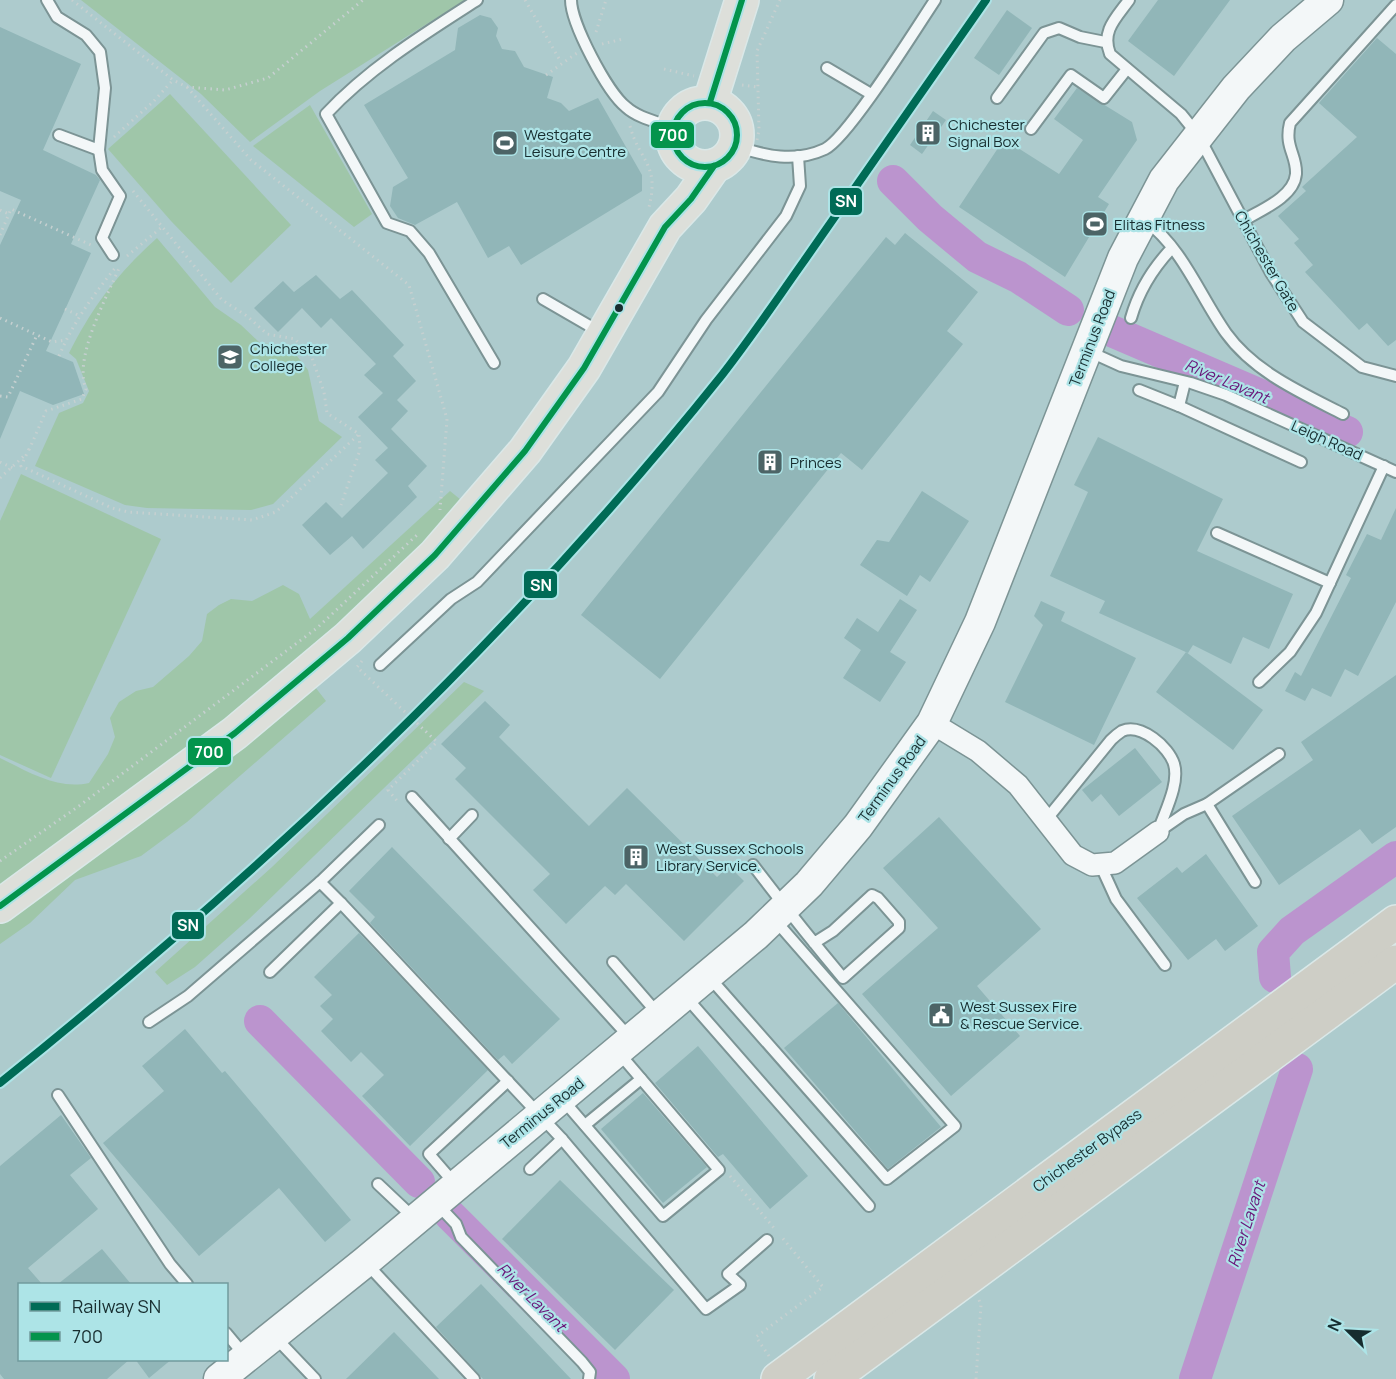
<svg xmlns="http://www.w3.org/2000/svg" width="1396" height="1379" font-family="Manrope,sans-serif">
  <rect width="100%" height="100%" fill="#adcbcd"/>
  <g fill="#9fc6a9">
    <path d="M81,0H465L320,91L250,142L201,94Z"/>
    <path d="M170,94L291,225L231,283L171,221L108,149Z"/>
    <path d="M310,105L372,214L354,227L253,146Z"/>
    <path d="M157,238L215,307L241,325L260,343L289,346L308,370L319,421L342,437L273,504L251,510L147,508L125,505L35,466L59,413L83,403L89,391L76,359L69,353C93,306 117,274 157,238Z"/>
    <path d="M21,474L161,539L51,778L0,755V521Z"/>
    <path d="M450,491L466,504L343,631L0,895V758C29,772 57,790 89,783L108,754L115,737L110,718L119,702L136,691L153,687L189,656L202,641L207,614L219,605L231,599L252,601L283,585L299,594L310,619Z"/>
    <path d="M464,682L484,691L249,919L195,967L167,985L155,972L272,867Z"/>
    <path d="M312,683L326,701L187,822L141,856L75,880L30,923L0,944V917Z"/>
  </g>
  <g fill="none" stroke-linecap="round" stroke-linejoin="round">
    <g stroke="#bb94ce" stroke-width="32">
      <path d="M893,181L930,218L977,257L1018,277L1068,310"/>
      <path d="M1107,329L1347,432"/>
      <path d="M1275,977L1273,952L1292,931L1396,857"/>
      <path d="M260,1021L419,1182"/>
      <path d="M450,1215L614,1379"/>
      <path d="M1195,1379L1297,1069"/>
    </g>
  </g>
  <g fill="#91b6b8">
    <path d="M1158,0H1230L1174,76L1128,41Z"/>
    <path d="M1007,10L1032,28L999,75L974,58Z"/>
    <path d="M480,15L491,18L498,28L496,36L502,49L515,51L524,67L553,77L547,98L561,103L569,111L598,98L642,175V191L521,265L509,246L488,258L457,202L415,225L398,218L390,206L393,187L408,178L364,105L455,50L458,28Z"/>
    <path d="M0,27L81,64L43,150L96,175L100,180L71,244L91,253L46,351L73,362L84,394L53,405L20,391L0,439V245L21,200L0,191Z"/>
    <path d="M1377,38L1396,54V340L1388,346L1367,323L1359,330L1305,272L1313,265L1294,243L1299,239L1278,216L1306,191L1302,187L1357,137L1319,103Z"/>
    <path d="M1077,88L1132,122L1137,140L1098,197L1109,204L1065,277L959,207L1004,139L1059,174L1083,140L1054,119Z"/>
    <path d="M933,111L946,120L922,154L910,145Z"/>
    <path d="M905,233L978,292L947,331L963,344L862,470L841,453L660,679L581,615L886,237L895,245Z"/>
    <path d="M316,275L340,299L352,290L404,345L393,356L416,381L397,400L408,411L391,429L427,466L408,486L417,497L363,549L352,536L330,555L302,525L326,502L342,518L388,473L375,460L388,448L358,417L383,393L364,375L376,364L331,318L321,328L302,308L278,332L254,308L283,281L294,292Z"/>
    <path d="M1098,437L1223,499L1197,551L1293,594L1269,649L1243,637L1231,664L1193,645L1188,653L1099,613L1105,601L1050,576L1088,492L1074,485Z"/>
    <path d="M922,491L969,521L930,582L920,575L907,596L860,565L877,540L889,542Z"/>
    <path d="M1396,508V602L1358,676L1345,669L1331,697L1312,688L1305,701L1285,691L1295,672L1301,676L1351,578L1346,575L1367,534L1381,540Z"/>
    <path d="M900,599L917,610L890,652L906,662L880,702L843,678L861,650L844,638L857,618L878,632Z"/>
    <path d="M1041,601L1065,612L1061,621L1136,658L1094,745L1005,702L1043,625L1034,616Z"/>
    <path d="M1186,652L1263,710L1233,750L1156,692Z"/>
    <path d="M1396,675V827L1372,844L1360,829L1279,885L1232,816L1313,760L1301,742Z"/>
    <path d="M485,701L510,725L499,737L589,826L627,788L717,877L729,866L744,881L684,941L626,884L615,895L605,886L566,924L533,890L550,874L455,779L466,768L441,744Z"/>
    <path d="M1135,748L1162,782L1119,816L1101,794L1092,802L1082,790Z"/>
    <path d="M939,817L1041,929L977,986L1020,1036L951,1096L862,994L938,928L883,868Z"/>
    <path d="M392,847L560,1019L512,1064L504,1055L498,1060L370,923L375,917L349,891Z"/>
    <path d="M1206,854L1258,926L1225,951L1216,939L1188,960L1137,898L1177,867L1182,873Z"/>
    <path d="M359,933L488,1070L410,1146L362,1096L384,1075L361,1052L351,1062L321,1031L333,1019L320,1006L332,995L314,977Z"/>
    <path d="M838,1003L941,1127L888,1169L784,1048Z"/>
    <path d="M185,1029L222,1073L225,1071L351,1220L325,1242L279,1188L199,1256L103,1143L164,1091L142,1066Z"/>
    <path d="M698,1046L808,1176L770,1209L723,1154L718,1157L655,1083Z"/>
    <path d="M643,1093L707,1167L663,1203L601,1129Z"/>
    <path d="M61,1115L91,1158L70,1175L98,1209L28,1268L42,1284H20V1359H130L107,1379H4L0,1374V1166Z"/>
    <path d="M560,1180L674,1290L615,1350L502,1239Z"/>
    <path d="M102,1249L131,1284H58Z"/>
    <path d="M481,1284L571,1379H483L436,1327Z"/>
    <path d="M394,1332L439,1379H346Z"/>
    <path d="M135,1359H172L149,1378Z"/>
  </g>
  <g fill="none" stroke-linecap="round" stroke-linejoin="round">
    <defs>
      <g id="lane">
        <path d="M47,0L57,17L86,35L100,52L105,88L99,150L102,170L120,196L102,238L113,255"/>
        <path d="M477,0C424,34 369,68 326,114L387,223L410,231L429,253L494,363"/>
        <path d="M571,0C571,23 607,92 626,107C638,118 658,122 673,128"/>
        <path d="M1129,0C1116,18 1101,31 1110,54L1181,114L1198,135L1271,273L1303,322L1362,367L1396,376"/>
        <path d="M827,68L871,94"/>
        <path d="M997,98L1044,33L1059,28L1080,37L1105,42"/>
        <path d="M1031,129L1071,75L1104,98L1127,69"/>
        <path d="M59,135L99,150"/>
        <path d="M736,146C765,156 795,163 825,149C848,138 917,27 935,0"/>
        <path d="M1244,220C1261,210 1294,197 1296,174C1297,155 1284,147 1290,123L1396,5"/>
        <path d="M1146,221C1183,249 1200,296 1226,333C1254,372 1302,393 1343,414"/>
        <path d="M543,299L600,332"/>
        <path d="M1131,318C1139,290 1152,269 1172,248"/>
        <path d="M1088,351L1121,366L1191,383L1226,395L1396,472"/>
        <path d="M1139,390L1179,406L1185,382"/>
        <path d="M1179,406L1301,462"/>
        <path d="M1217,533L1330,583"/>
        <path d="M380,665L451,599L477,582L658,392L706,320L786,216L800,186L798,156"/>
        <path d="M1259,682L1290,652L1316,613L1384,466"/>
        <path d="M412,797L631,1039"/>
        <path d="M1207,804L1279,754"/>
        <path d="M1046,820L1111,740C1114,737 1119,733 1122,731C1141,723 1169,747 1174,764C1180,784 1164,813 1158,832"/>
        <path d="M1158,832L1184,814L1207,804L1255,882"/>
        <path d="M449,839L472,815"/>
        <path d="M1100,864L1116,899L1165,965"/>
        <path d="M753,865C782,903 812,941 843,978L899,928V922L878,898L872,895L833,931L814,943"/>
        <path d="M320,882L379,825"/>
        <path d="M613,962L659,1015"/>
        <path d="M270,972L341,903L562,1139"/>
        <path d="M710,978L887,1179L955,1126L774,919"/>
        <path d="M686,997L869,1206"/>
        <path d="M149,1022L188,996L320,882L341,903"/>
        <path d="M58,1095L170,1264L187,1284"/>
        <path d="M563,1100L663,1216L719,1170L619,1053"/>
        <path d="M585,1125L641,1079"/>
        <path d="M530,1169L562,1139L706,1309L740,1285L728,1274L767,1240"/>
        <path d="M378,1184L414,1218"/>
        <path d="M455,1184L429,1154L508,1081"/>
        <path d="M438,1205L456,1224L461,1237L582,1362L590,1372L589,1379"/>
        <path d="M367,1264L474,1379"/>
        <path d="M226,1333L246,1357"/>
        <path d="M275,1337L315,1379"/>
      </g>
      <path id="street" d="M932,723L978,751L1018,785L1073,855L1092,865L1115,863L1158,832"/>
      <path id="secondary" d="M219,1379L365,1262L756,935L809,884L858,826L932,723L980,622L1123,258L1164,180L1236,88L1283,38L1328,0"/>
      <g id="primary">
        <path d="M710,102L742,0"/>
        <circle cx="705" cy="135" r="32"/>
        <path d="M0,906L235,733L348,638L435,555L525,451L584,368L665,227L691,199L714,166"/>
      </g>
      <g id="highway">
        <path d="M778,1379L1396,922"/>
        <path d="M831,1379L1396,962"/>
      </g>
    </defs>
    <use href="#lane" stroke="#7c9495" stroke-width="14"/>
    <use href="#street" stroke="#7c9495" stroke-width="24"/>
    <use href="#secondary" stroke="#7c9495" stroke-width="33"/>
    <use href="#primary" stroke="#dae8e8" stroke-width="36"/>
    <use href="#highway" stroke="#dae8e8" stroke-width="36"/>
    <g stroke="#c6d0d0" stroke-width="3" stroke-dasharray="1.5 4.5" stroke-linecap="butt">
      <path d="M72,0L173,80L187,87L225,90L268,78L363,0"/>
      <path d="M525,0L561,62"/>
      <path d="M596,32L606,0"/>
      <path d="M602,44L623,39"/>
      <path d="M664,69L694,76"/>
      <path d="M546,75L577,53"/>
      <path d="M742,85L758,87"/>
      <path d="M187,87L251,160L409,285L447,419L440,510"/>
      <path d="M630,126C639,161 660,164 649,207"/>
      <path d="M114,137L153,102L173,80"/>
      <path d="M757,140L759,130L757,51L780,0"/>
      <path d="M133,191L222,300L247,316L267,334L295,339L312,358L324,392L327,413L359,434L360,450L341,505"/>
      <path d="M0,210L9,214"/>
      <path d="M0,235L11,209L91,245"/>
      <path d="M127,256L162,227"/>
      <path d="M65,309L80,316"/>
      <path d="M0,318L37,335"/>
      <path d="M59,356C73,323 93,295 116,267"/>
      <path d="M0,396L8,397L37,335L52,342L66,340"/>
      <path d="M29,449L21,466L112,508L128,512L252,520L276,512L359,434"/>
      <path d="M29,450L46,411L82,399L86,389C73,358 107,297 120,266"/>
      <path d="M0,462L13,468"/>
      <path d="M0,478L25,455"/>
      <path d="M362,661L357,667L437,742L388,790L399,803"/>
      <path d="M0,861L79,806L317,628L418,534"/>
      <path d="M730,1176L774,1228"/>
      <path d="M769,1356L756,1337L823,1287L780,1235"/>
      <path d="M976,1379L981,1305L979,1300"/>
    </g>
    <use href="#lane" stroke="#f3f7f8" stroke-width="10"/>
    <use href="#street" stroke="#f3f7f8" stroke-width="21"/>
    <use href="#secondary" stroke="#f3f7f8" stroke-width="30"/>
    <use href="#primary" stroke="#dddfda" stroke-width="33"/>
    <use href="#highway" stroke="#cecec6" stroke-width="33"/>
    <defs>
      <g id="bus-1">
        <path d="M710,102L742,0"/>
        <circle cx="705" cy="135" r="32"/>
        <path d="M0,906L235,733L348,638L435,555L525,451L584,368L665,227L691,199L714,166"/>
      </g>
    </defs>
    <use href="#bus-1" stroke="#ade4e7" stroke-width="10"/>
    <use href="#bus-1" stroke="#03944c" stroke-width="6"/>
    <defs>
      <path id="rail-1" d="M0,1083C264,871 510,640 722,375C751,338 777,299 804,261C865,174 926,87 986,0"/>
    </defs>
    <use href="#rail-1" stroke="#ade4e7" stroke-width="12"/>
    <use href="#rail-1" stroke="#006b56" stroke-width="8"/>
  </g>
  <defs>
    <symbol id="building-square" viewBox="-11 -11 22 22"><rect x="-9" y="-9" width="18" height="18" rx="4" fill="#4c6466" stroke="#ade4e7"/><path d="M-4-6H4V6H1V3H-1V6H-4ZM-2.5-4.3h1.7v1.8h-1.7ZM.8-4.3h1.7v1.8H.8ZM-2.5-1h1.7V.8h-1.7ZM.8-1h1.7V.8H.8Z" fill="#fff"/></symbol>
    <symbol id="stadium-square" viewBox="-11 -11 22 22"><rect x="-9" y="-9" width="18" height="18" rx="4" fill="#4c6466" stroke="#ade4e7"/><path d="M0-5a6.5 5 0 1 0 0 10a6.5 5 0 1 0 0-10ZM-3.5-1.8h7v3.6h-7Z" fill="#fff"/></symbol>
    <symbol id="university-square" viewBox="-11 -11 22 22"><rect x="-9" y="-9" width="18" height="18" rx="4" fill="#4c6466" stroke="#ade4e7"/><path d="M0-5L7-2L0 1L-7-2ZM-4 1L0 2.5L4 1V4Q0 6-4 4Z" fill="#fff"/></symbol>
    <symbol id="civic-square" viewBox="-11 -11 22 22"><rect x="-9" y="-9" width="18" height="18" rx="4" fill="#4c6466" stroke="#ade4e7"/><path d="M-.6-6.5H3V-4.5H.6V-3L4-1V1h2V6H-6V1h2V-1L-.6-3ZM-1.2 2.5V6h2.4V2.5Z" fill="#fff"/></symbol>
  </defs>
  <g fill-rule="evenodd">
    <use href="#building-square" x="913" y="118" width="30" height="30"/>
    <use href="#stadium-square" x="490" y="128" width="30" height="30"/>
    <use href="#stadium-square" x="1080" y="209" width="30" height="30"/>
    <use href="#university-square" x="215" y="342" width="30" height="30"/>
    <use href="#building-square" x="755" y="447" width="30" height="30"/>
    <use href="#building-square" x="621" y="842" width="30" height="30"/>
    <use href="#civic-square" x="926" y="1000" width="30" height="30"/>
  </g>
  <circle fill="#172d2f" stroke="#ade4e7" stroke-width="2" cx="619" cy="308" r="5"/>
  <g text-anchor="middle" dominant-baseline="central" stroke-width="4.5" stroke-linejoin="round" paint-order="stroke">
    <g font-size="15" fill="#172d2f" stroke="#ade4e7" text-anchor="start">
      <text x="948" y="124">Chichester<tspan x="948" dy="17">Signal Box</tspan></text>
      <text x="524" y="134">Westgate<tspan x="524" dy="17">Leisure Centre</tspan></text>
      <text x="1114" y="224">Elitas Fitness</text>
      <text x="250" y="348">Chichester<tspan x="250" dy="17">College</tspan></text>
      <text x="790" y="462">Princes</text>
      <text x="656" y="848">West Sussex Schools<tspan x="656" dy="17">Library Service.</tspan></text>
      <text x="960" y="1006">West Sussex Fire<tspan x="960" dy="17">&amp; Rescue Service.</tspan></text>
    </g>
    <g font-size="15" fill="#172d2f" stroke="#ade4e7">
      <text transform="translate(1267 261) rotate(60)">Chichester Gate</text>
      <text transform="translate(1092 338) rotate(-69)">Terminus Road</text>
      <text transform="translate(1327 440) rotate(24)">Leigh Road</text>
      <text transform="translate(892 779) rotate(-54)">Terminus Road</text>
      <text transform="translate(542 1113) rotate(-39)">Terminus Road</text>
      <text transform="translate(1087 1150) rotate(-36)">Chichester Bypass</text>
    </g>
    <g font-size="16" font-style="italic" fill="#6a1579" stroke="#ade4e7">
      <text transform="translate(1227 381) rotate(23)">River Lavant</text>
      <text transform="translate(1246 1224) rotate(-72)">River Lavant</text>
      <text transform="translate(532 1297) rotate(45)">River Lavant</text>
    </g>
  </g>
  <g stroke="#ade4e7" stroke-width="2">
    <rect x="650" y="121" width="45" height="28" rx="6" fill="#03944c"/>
    <rect x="829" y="187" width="34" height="29" rx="6" fill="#006b56"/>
    <rect x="523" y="570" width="35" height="29" rx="6" fill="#006b56"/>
    <rect x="187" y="737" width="45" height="29" rx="6" fill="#03944c"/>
    <rect x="171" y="911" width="34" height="29" rx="6" fill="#006b56"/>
  </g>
  <g font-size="16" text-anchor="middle" font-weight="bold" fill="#fff">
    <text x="673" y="141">700</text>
    <text x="846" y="207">SN</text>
    <text x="541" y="591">SN</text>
    <text x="209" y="758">700</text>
    <text x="188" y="931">SN</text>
  </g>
  <rect x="18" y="1283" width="210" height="78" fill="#ade4e7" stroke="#719b9d" stroke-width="1.5"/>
  <rect x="30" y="1302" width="30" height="9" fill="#006b56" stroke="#719b9d" stroke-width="1.5"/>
  <text x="72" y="1313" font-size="18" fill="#172d2f">Railway SN</text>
  <rect x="30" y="1332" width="30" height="9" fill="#03944c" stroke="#719b9d" stroke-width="1.5"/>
  <text x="72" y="1343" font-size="18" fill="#172d2f">700</text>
  <g transform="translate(1348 1331) rotate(294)" stroke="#ade4e7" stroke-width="4.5" paint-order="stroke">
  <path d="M0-4.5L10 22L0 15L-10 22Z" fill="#172d2f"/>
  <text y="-9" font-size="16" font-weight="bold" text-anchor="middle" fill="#172d2f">N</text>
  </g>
</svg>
